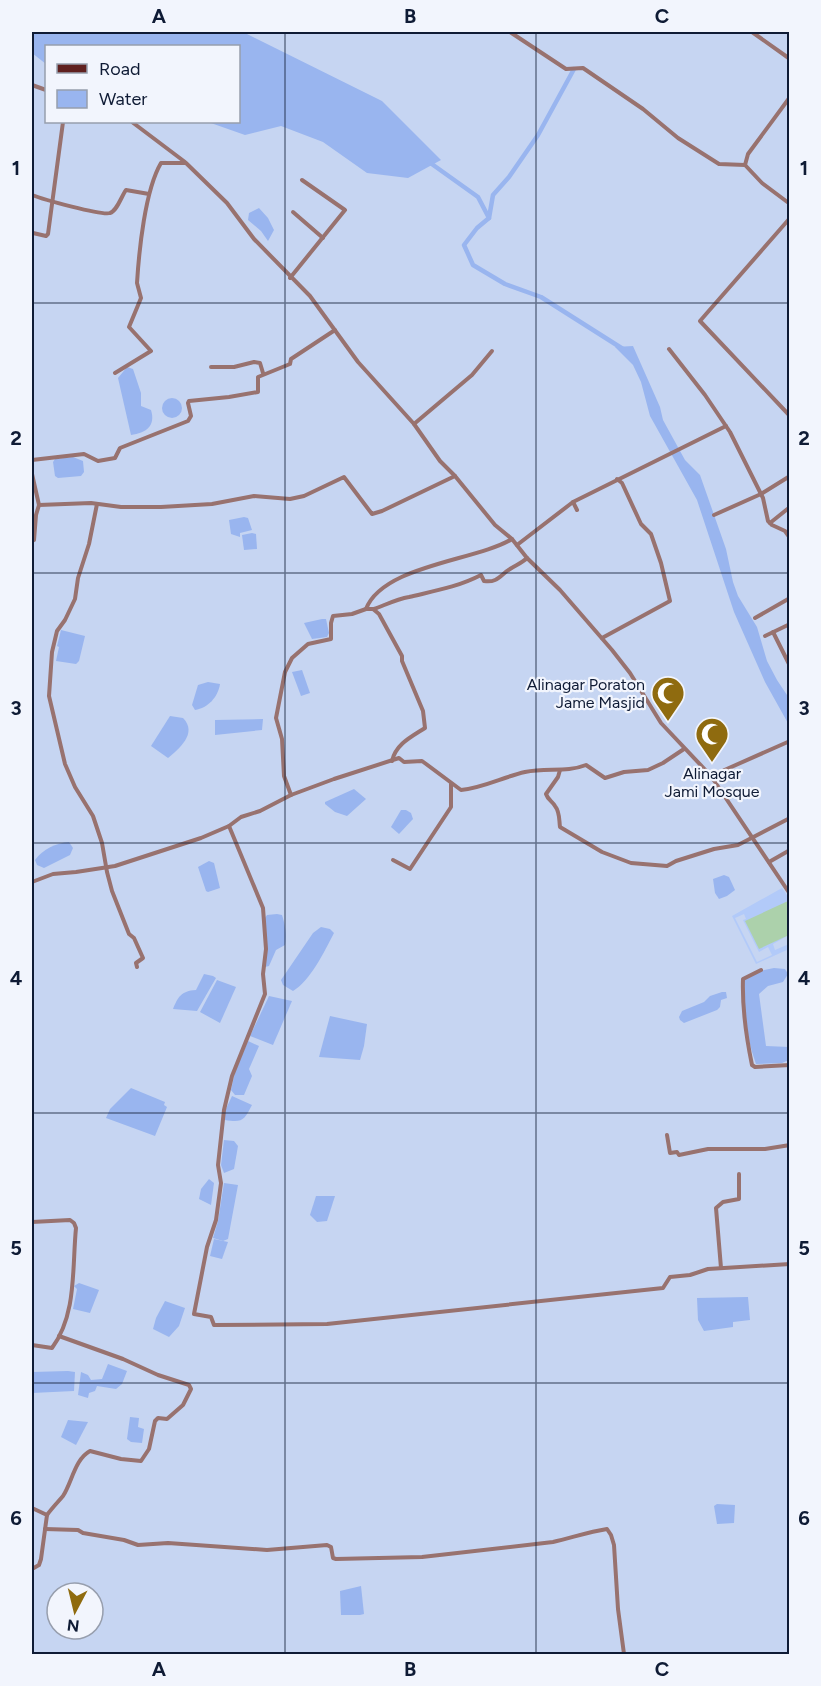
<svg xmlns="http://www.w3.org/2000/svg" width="821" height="1686" font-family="Figtree,sans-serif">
  <rect width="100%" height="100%" fill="#c6d5f2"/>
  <path fill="#b2caf9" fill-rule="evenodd" d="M782,888L789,898V903L787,901L759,948L789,935L773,944L775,950L789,944V949L756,964L732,916ZM744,914L746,919L743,920L759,952L768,947L772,955L757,962L735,918Z"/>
  <path fill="#acd1ab" d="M788,901L789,903V935L759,949L745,921Z"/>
  <g fill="#99b5ef">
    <path d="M32,32H243L382,101L441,160L408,178L367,173L323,142L281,126L245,135L208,122H238V46H46V64L32,53Z"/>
    <path d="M259,208L268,218L274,230L268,241L261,231L248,220L249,213Z"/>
    <path d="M633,346L660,407L663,420L685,460L700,475L726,549L733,582L738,596L757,627L767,661L777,680L789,698V725L765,682L734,612L697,500L650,416L641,382L633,365L615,347Z"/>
    <path d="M127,367L133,369L141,393V406L151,410C156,426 146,433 131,435L118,378Z"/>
    <circle cx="172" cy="408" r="10"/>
    <path d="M73,457L83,461L84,472L81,476L58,478L55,476L53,462L55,459Z"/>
    <path d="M244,517L248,518L252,530L240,533V537L231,534L229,520Z"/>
    <path d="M252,533L256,534L257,549L244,550L242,535Z"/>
    <path d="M322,619H326L329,633L327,637L312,639L304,623Z"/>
    <path d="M61,630L85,636L79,661L76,664L56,661L59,647L57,646Z"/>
    <path d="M302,670L310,693L301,696L292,672Z"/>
    <path d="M208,682L220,684C218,697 208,708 195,710L192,705L198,685Z"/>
    <path d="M170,716L183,718C198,733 179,749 168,758L151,746Z"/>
    <path d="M263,719L262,730L215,735V720Z"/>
    <path d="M354,789L366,799L347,816L335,812L325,804V802Z"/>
    <path d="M401,810H406L411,813L413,819L399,834L391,827Z"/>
    <path d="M69,842L73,848L70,855L44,868L37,865L35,860C43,849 56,843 69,842Z"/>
    <path d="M209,861L214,863L220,888L208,892L206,891L198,867Z"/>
    <path d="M724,875L729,877L735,890L727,896L719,899L715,893L713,879Z"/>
    <path d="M277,914L282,915C285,924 287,935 285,945L276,950L269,966L265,967V918L267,915Z"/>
    <path d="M321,927L330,929L334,933C324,952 311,980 293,991L283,985L281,980L313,933Z"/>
    <path d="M774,968L785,969L788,974L783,982L768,986L759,994L766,1046L789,1047V1060L782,1063L756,1064C746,1037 743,1007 744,979L760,971Z"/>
    <path d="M204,974L213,976L216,978L197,1011L173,1009C178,997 181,991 196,990Z"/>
    <path d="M217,980L236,987L220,1023L200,1012Z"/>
    <path d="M722,992H726L727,998L721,1000L720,1007L717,1010L684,1023L680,1020L679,1017L682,1011L704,1002L710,996Z"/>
    <path d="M269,996L292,1001L273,1045L250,1036Z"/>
    <path d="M330,1016L367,1024L364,1046L360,1060L319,1057Z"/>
    <path d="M248,1041L259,1046L249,1069L252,1076L244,1095H235L231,1090L235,1072Z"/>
    <path d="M131,1088L165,1102L164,1105L167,1107L155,1136L106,1118L110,1109Z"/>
    <path d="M232,1096L252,1105C244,1120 243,1123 225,1120V1111Z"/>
    <path d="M224,1140L234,1141L238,1146L234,1169L224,1173L221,1165Z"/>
    <path d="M209,1179L214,1183L211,1205L199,1199L201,1189Z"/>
    <path d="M224,1183L238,1185L228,1239L223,1241L213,1238L218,1221Z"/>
    <path d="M316,1196H335L327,1221L317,1222L310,1215Z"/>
    <path d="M214,1239L228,1242L222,1259L210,1256Z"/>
    <path d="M79,1283L99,1290L90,1313L73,1309L77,1289L74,1286Z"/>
    <path d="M748,1297L750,1320L733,1322V1327L704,1331L698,1320L697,1298Z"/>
    <path d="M165,1301L185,1308L179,1326L169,1337L153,1329L156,1318Z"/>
    <path d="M108,1364L127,1371L122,1384L116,1389L97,1386L95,1391L89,1393L88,1398L78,1395L81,1372L88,1375L91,1380L102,1379Z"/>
    <path d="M68,1371L75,1372L74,1391L32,1393V1372Z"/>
    <path d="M130,1417L139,1418L138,1427L144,1429L142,1443L131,1442L127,1439Z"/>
    <path d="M68,1420L88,1422L76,1445L61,1437Z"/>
    <path d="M717,1504L735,1505L734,1523L717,1524L714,1506Z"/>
    <path d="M361,1586L364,1614L360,1615H341L340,1591Z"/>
  </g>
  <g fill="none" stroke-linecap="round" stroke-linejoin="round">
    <g stroke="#99b5ef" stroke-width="4.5">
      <path d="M574,69L538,135L509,177L493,195L489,218L477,228L464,245L473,265L505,284L541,297L623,349"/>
      <path d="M429,162L478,197L489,218"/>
    </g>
    <g stroke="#98726f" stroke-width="4">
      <path d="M510,32L566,69L583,68L643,109L678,138L719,164L745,165L762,183L790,204"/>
      <path d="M752,32L790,59"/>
      <path d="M32,85L46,90"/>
      <path d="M132,122L185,162"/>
      <path d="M745,165L748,154L790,97"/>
      <path d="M32,195C42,199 102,216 110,213C117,211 122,195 126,190L149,194"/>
      <path d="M293,212L323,238"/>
      <path d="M790,218L700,321L790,416"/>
      <path d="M33,233L46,236L48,234L63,122"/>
      <path d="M290,278L345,210L302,180"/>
      <path d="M669,349L705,395L730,432L763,498L768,521L772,525L785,531L790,538"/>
      <path d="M211,367H234L254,362L260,363L263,373"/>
      <path d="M115,373L151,351L129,327L141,298L137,283C139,251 145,190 161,163H186L227,203L254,239L310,296L358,362L414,424L440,461L455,476L495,525L512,539L527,558L560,590L612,650L630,673L661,723L711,776L790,894"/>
      <path d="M414,424L472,375L492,351"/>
      <path d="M32,460L84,454L98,461L115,458L120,448L188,421L191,416L188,403L189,401L229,397L258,392V377L290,364L291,359L335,330"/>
      <path d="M32,474L39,505"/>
      <path d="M573,502L577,510"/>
      <path d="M97,504L89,544L78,578L75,599L65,620L57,631L52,652L49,696L65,764L75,787L93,816L102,843L107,872L112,891L129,934L134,938L143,958L136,963L137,967"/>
      <path d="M714,515L761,494L790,476"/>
      <path d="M770,523L790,507"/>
      <path d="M32,541L34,540L36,515L39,505L91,503L121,507H161L212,504L254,496L290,499L304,496L344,477L372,514L382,511L455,476"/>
      <path d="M517,545L573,502L726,426"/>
      <path d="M366,609C383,565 476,561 512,539"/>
      <path d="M374,609C385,605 397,599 409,597C434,591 458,587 481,575L484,581C498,583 500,575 510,569C516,565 522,563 527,558"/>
      <path d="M755,618L790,598"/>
      <path d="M773,632L790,666"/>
      <path d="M765,636L790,624"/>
      <path d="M602,638L670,601L661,563L651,534L641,524L622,483L617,479"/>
      <path d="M560,770L558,777L546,794C548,800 552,801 555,806C560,812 559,820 560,827L602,852L631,863L667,866L676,861L714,849L738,845L790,818"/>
      <path d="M711,776L790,741"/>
      <path d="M291,795L284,776L282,739L276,718L285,672L292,658L308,644L331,639V623L333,616L352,614L366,609H373L379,614L402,656V661L423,711L425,728C411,737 396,744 392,761"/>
      <path d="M229,826L263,908L266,949L263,974L265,994L232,1076L224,1110L218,1165L221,1183L216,1220L207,1247L194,1314L211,1317L214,1325L327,1324L663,1288L670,1277L690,1275L708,1269L790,1264"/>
      <path d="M393,860L410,869L451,807V784"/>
      <path d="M769,862L790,850"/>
      <path d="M32,882L53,874L76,872L115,866L201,838L229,826L241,817L260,811L291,795L334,779L399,758L404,762L422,761L461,790C483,788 503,777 525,772C546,767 566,773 586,765L605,778L624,772L648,770L663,763L684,749"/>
      <path d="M761,970L743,979C742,1009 746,1036 752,1065L755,1067L790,1065"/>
      <path d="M667,1135L670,1153L677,1152L679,1155L708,1149H765L790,1145"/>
      <path d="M32,1222L70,1220L74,1223L76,1228C72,1268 77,1314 52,1348L32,1345"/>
      <path d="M721,1268L716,1208L723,1202L739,1199V1174"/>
      <path d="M32,1508L47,1515L41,1559L39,1565L32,1569"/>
      <path d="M47,1515C52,1508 58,1502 63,1496C72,1482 75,1459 90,1451L121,1459L141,1461L149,1449L155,1421L158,1418L167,1419L183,1405L191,1389L189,1385L158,1375L123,1359L59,1336"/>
      <path d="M45,1529L78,1530L83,1533L124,1540L138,1545L168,1543L267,1550L327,1545L331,1547L333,1558L336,1559L422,1557L553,1542C571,1538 588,1532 607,1529L611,1535L614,1545L618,1609L624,1654"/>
    </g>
    <path stroke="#5f201f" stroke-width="6" d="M790,1457V1479"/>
  </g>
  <path fill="none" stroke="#0f1b35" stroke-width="1.5" stroke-opacity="0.55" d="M285,32V1654M536,32V1654M32,303H790M32,573H790M32,843H790M32,1113H790M32,1383H790"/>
  <defs>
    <symbol id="mosque-pin" viewBox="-11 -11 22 30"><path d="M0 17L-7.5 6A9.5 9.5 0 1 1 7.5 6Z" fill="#8f6b0f" stroke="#f2f5fd"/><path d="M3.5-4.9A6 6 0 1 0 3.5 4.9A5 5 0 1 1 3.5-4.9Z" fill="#fff"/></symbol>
  </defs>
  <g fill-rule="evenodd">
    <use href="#mosque-pin" x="649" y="674" width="38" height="52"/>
    <use href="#mosque-pin" x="693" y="715" width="38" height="52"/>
  </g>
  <g text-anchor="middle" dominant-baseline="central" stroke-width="4.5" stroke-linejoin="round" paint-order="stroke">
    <g font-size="16" fill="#0f1b35" stroke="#f2f5fd" text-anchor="end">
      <text x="645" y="684">Alinagar Poraton<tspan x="645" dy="18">Jame Masjid</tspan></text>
      <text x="712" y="773" text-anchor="middle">Alinagar<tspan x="712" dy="18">Jami Mosque</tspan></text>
    </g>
  </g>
  <rect width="821" height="1686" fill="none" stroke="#f2f5fd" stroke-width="66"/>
  <rect x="45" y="45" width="195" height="78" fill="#f2f5fd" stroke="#979ead" stroke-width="1.5"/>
  <rect x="57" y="64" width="30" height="9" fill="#5f201f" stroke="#979ead" stroke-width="1.5"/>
  <text x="99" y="75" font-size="18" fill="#0f1b35">Road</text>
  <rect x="57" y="90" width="30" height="18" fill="#99b5ef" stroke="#979ead" stroke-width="1.5"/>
  <text x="99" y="105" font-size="18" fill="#0f1b35">Water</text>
  <g transform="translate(75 1611) rotate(187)"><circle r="28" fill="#f2f5fd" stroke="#979ead" stroke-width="1.5"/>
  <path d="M0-4.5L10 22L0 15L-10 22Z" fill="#8f6b0f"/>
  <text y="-9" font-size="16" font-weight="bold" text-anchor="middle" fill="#0f1b35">N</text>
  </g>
  <rect x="33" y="33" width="755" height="1620" fill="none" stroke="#0f1b35" stroke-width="2"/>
  <g font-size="20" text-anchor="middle" font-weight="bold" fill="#0f1b35">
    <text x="159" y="23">A</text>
    <text x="410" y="23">B</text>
    <text x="662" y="23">C</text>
    <text x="16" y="175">1</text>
    <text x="804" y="175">1</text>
    <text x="16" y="445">2</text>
    <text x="804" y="445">2</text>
    <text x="16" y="715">3</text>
    <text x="804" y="715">3</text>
    <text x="16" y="985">4</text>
    <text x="804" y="985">4</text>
    <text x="16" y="1255">5</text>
    <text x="804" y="1255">5</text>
    <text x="16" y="1525">6</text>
    <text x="804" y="1525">6</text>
    <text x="159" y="1676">A</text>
    <text x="410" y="1676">B</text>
    <text x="662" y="1676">C</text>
  </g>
</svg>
